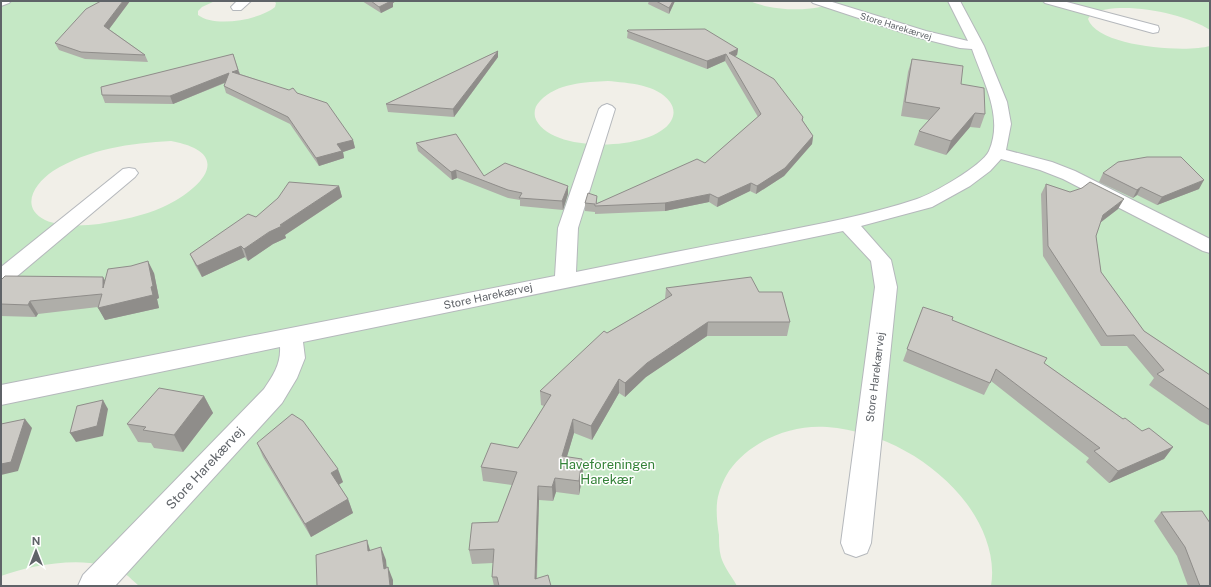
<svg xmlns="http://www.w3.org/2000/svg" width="1211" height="587" font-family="'Public Sans',sans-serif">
  <rect width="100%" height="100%" fill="#f1efe8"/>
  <path fill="#c5e8c5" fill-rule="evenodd" d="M1,1H215L202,7L198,11V15C215,28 259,20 275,7L276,3L274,1H750C769,10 816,14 834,1H1210V30C1184,13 1120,0 1091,14L1088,19C1097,47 1186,53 1210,46V586H991C996,557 984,527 967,504C935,461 881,431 827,427C791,424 750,441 729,471C725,477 721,486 719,493C715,505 717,523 719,535C719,542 719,550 721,557C724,567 732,577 737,586H139C134,582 130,577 125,574C94,553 33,564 1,576ZM608,81C628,83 657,84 670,102C674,108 675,114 671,121C653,152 547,154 535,117C534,111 535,106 540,101C557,83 585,82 608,81ZM171,141C236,153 202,189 163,207C143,216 121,220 99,224C83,226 60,227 45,220C19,207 35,183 53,171C89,149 130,143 171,141Z"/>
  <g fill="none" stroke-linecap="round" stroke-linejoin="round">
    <defs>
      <g id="street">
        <path d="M1,1H11L9,3L1,6Z"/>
        <path d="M237,1H251L241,10H233L231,7Z"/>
        <path d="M811,1H829L926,31L968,41L948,1H960L984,46L1007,102L1011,124L1006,150L1052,162L1075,171L1210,239V253L1203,251L1063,179L1040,170L1001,159L990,171L970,186L932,207L861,226L891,260L897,287L871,543L867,553L856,557L845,553L841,543L875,287L871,261L843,231L303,342L305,358L297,378L282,403L115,586H78L83,575L264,389C273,376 281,364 280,347L1,405V385L555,276L558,228L599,109L602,106L607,104L612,106L615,109L578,228L576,272C640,259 705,246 769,234C819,224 869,215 917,199C932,194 982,166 989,151C1004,117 983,81 972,49L960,48L916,37L813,3Z"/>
        <path d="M1043,1H1063L1158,26L1159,29L1158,32L1153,33L1045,3Z"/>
        <path d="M129,168L135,169L138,173L135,177L9,283L1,285V267L123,169Z"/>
      </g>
    </defs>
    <use href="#street" stroke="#b5b8bc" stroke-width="2"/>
    <use href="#street" fill="#fff" fill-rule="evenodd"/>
  </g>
  <g fill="#afaea9">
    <path d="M130,1L109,29L145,55L148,62L85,59L59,50L55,43Z"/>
    <path d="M362,1H396L393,3V7L381,13Z"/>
    <path d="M649,1H675L669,14L648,4Z"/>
    <path d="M628,30L738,49L737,55L735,56L803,117V121L813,136L812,144L784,176L756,194L750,191L717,207L709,202L665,211L595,214V212L585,211V203L597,196V203L705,163L758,117L725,61L707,69L627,38Z"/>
    <path d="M498,51V57L454,117L388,112L386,104Z"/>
    <path d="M233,54L240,74L297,93L353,140L355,148L343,152L344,158L319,166L290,124L226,93L224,86L225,83L173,104L105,103L102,95Z"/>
    <path d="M912,59L961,84L985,114L980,128L970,127L946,155L914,145L919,131L929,120L901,116L908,72Z"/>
    <path d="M416,143L484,176L568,186V194L563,210L520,206V200L508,198L457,178L452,180L418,151Z"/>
    <path d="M1103,173L1199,189L1157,205L1137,195L1133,198L1099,182Z"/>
    <path d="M1046,184L1118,209L1100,223L1096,236L1101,272L1144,331L1210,375V426L1200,421L1149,385L1154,378L1127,346H1101L1043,256L1041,194Z"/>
    <path d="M339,186L342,197L285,235L286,238L273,244L248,261L245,257L202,277L195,265L190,254L256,217Z"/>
    <path d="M154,273L159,298L157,299L159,308L105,320L98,307L38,314L36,317L1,316V280L105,281Z"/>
    <path d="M666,288L759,292L790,322L787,336H707L646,377L625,397L619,393L592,440L574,433L567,456L583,473L579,495L556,492L553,501L539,500L537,578L551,586H494L492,577L493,563L472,564L469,550L498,522L512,485L483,481L481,467L518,448L544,406L541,405L540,391L607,333L665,299Z"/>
    <path d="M923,307L952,320L1044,363L1123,419L1142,431L1173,447L1164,459L1109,483L1086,462L1089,458L991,381L984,395L903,361Z"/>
    <path d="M204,396L213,413L183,452L154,448L151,443L138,442L127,424Z"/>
    <path d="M257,443L343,482L339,485L348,499L353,513L311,537L263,457Z"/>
    <path d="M1161,512L1210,523V586H1188L1177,556L1154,521Z"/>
  </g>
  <g fill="#8f8d8a">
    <path d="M123,1H130L107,32L104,26Z"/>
    <path d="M391,1H396L393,3V7L381,13L379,7Z"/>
    <path d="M673,1H675L669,14V8Z"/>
    <path d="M738,49L737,55L729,59V53Z"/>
    <path d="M498,51V57L454,117L453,109Z"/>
    <path d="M726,54L725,61L707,69V61Z"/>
    <path d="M238,70L241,77L232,72Z"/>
    <path d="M229,73L231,80L173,104L170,96Z"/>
    <path d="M975,113L970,127L946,155L951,141Z"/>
    <path d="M813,136L812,144L784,176L756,194L757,186Z"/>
    <path d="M353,140L355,148L343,152L344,158L319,166L316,158L337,144Z"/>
    <path d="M456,170L457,178L452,180L451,172Z"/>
    <path d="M1204,180L1199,189L1157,205L1162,197Z"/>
    <path d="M751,183L750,191L717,207L718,198Z"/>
    <path d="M339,186L342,197L285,235L286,238L273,244L248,261L244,249Z"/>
    <path d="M568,186V194L563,210L562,201Z"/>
    <path d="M1141,187L1137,195L1133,198L1137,190Z"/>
    <path d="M710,194L709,202L665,211V203Z"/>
    <path d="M1124,199L1118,209L1097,225L1103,215Z"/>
    <path d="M241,246L245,257L202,277L197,266Z"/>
    <path d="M148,261L154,273L159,298L157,299L159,308L105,320L98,308L151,287Z"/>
    <path d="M103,277L110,289L103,288Z"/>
    <path d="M30,301L38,314L36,317L28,305Z"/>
    <path d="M708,322L707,336L646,377L625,397V383L647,363Z"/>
    <path d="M619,379V393L592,440L591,426Z"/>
    <path d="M204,396L213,413L183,452L174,435Z"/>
    <path d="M103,400L108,409L103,436L76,442L70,433Z"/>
    <path d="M25,419L32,428L18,471L1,475V464Z"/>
    <path d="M573,419L574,433L563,470L562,456Z"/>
    <path d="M1173,447L1164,459L1109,483L1118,471Z"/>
    <path d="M582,459L583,473L579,495V481Z"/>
    <path d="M338,469L343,482L336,486L331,473Z"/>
    <path d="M555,478L556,492L553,501L552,487Z"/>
    <path d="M538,486L539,500L536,586L535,579Z"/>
    <path d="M348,499L353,513L311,537L305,524Z"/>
    <path d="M367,540L371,553L368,551Z"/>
    <path d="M381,547L386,560L388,581L384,569Z"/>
    <path d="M388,567L393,580V586H390Z"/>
  </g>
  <g fill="#cccac5" stroke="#8f8d8a">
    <path d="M101,1H123L104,26L145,55L81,52L55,43L86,9Z"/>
    <path d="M371,1H391L379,7Z"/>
    <path d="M656,1H673L669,8Z"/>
    <path d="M705,29L738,49L729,53L774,79L803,117L802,120L813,136L785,168L757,186L751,183L718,198L710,194L665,203L595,206V204L585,203L588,193L597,196L596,204L697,159L705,163L761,114L726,54L707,61L627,31L628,30Z"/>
    <path d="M498,51L453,109L386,104Z"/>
    <path d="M233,54L238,70L232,72L289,90L293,88L297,93L327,103L353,140L337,144L342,151L316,158L288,117L224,86L229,73L170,96L102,95L101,87Z"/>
    <path d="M912,59L963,66L961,84L984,88L985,114L975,113L951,141L919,131L940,108L905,102Z"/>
    <path d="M456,134L484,176L505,163L568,186L562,201L519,198L522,193L508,190L456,170L451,172L416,143Z"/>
    <path d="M1147,157H1181L1204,180L1162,197L1141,187L1137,190L1103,173L1118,162Z"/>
    <path d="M289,182L339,186L280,225L282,226L269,232L244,249L241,246L197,266L190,254L248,214L256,217L278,198Z"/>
    <path d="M1090,182L1124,199L1103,215L1096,236L1101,272L1144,331L1210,375V410L1157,374L1164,370L1134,335L1107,336L1048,246L1046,184L1070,192L1082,188Z"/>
    <path d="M148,261L153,286L151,287L153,295L98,308L102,294L30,301L28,305L1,304V280L5,276L103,277V288L108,269L131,266Z"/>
    <path d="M751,277L759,292H782L790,322H708L647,363L625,383L619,379L591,426L573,419L562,456L582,459L579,481L555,478L552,487L538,486L535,579L548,575L551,586H499L497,577H492L494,549L469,550L472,523L498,522L517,472L481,467L491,443L518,448L551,395L540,391L604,331L607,333L672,295L666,288Z"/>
    <path d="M923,307L953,317L952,320L1047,358L1044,363L1123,419L1125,418L1142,431L1149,428L1173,447L1118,471L1094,451L1100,448L996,369L990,383L907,349Z"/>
    <path d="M159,388L204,396L174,435L143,430L146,427L127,424Z"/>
    <path d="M103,400L97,426L70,433L77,406Z"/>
    <path d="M292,414L303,421L338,469L331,473L348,499L305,524L257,443Z"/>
    <path d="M25,419L11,462L1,464V424Z"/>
    <path d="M1202,511L1210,523V586H1200L1185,547L1161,512Z"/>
    <path d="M367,540L368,551L381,547L384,569L388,567L390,586H317L316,555Z"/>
  </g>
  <g text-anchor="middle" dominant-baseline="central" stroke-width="3" stroke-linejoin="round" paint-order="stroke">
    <g font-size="9" fill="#5f6368" stroke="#fff">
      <text transform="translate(896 26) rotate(17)">Store Harekærvej</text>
    </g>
    <g font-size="11" fill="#5f6368" stroke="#fff">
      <text transform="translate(488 296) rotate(-12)">Store Harekærvej</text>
      <text transform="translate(875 377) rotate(-83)">Store Harekærvej</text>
    </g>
    <g font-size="13" fill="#348238" stroke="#fff">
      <text x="607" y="464">Haveforeningen<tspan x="607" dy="15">Harekær</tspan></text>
    </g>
    <g font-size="13" fill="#5f6368" stroke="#fff">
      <text transform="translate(205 468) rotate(-47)">Store Harekærvej</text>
    </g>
  </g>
  <rect width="1211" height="587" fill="none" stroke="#5f6368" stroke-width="4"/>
  <g transform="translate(36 551)" stroke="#ffffff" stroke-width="3" paint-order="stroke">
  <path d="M0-3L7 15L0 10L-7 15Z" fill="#5f6368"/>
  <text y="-6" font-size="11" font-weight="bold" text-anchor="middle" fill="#5f6368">N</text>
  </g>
</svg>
